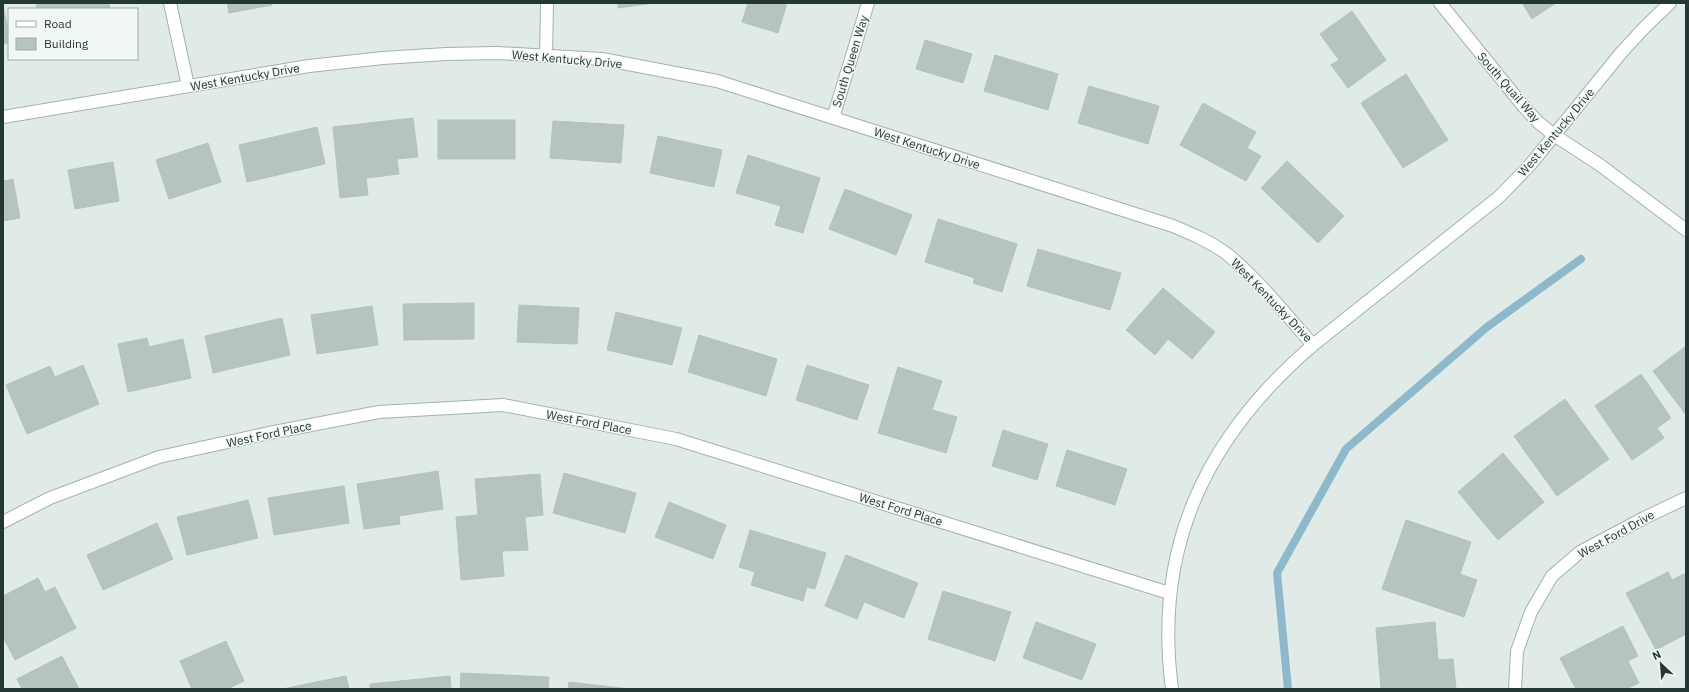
<svg xmlns="http://www.w3.org/2000/svg" width="1689" height="692" font-family="'IBM Plex Sans',sans-serif">
  <rect width="100%" height="100%" fill="#e0eae7"/>
  <g fill="none" stroke-linecap="round" stroke-linejoin="round">
    <path stroke="#8db9ca" stroke-width="8" d="M1288,689L1277,573L1346,449L1487,327L1581,259"/>
  </g>
  <g fill="#b6c4c0" stroke="#b3c3be">
    <path d="M36,3H109L110,9H37Z"/>
    <path d="M227,3H272V5L229,13Z"/>
    <path d="M618,3H654L618,8Z"/>
    <path d="M748,3H787L778,33L742,22Z"/>
    <path d="M1522,3H1556L1532,19Z"/>
    <path d="M3,5L9,35V43L3,44Z"/>
    <path d="M1352,11L1386,60L1348,88L1331,65L1339,60L1320,34Z"/>
    <path d="M925,40L972,54L963,83L916,69Z"/>
    <path d="M995,55L1058,74L1048,110L984,91Z"/>
    <path d="M1406,74L1448,140L1403,168L1361,103Z"/>
    <path d="M1089,86L1159,106L1148,144L1078,123Z"/>
    <path d="M1203,103L1256,132L1247,148L1261,156L1246,181L1180,145Z"/>
    <path d="M413,118L418,157L397,159L399,174L366,178L368,195L340,198L333,127Z"/>
    <rect x="438" y="120" width="77" height="39"/>
    <path d="M553,121L624,125L621,163L550,158Z"/>
    <path d="M317,127L325,164L247,182L239,145Z"/>
    <path d="M658,136L722,150L714,187L650,173Z"/>
    <path d="M208,143L221,182L169,199L156,160Z"/>
    <path d="M748,155L820,178L803,233L775,225L781,206L736,193Z"/>
    <path d="M1287,161L1344,216L1318,243L1261,188Z"/>
    <path d="M113,162L119,201L75,209L68,170Z"/>
    <path d="M13,179L20,218L3,221V181Z"/>
    <path d="M845,189L912,215L896,255L829,229Z"/>
    <path d="M938,219L1017,244L1002,292L973,283L975,278L925,262Z"/>
    <path d="M1038,249L1121,273L1110,310L1027,286Z"/>
    <path d="M1163,288L1215,332L1192,359L1168,339L1155,355L1126,330Z"/>
    <path d="M474,303V339L404,340L403,304Z"/>
    <path d="M519,305L579,308L577,344L517,342Z"/>
    <path d="M372,306L378,345L317,354L311,315Z"/>
    <path d="M616,312L682,328L672,365L607,350Z"/>
    <path d="M282,318L290,355L213,373L205,336Z"/>
    <path d="M699,335L777,359L766,396L688,372Z"/>
    <path d="M147,338L149,347L183,339L191,378L128,392L118,344Z"/>
    <path d="M1686,346V415L1653,371Z"/>
    <path d="M83,365L99,404L27,434L6,385L50,366L55,377Z"/>
    <path d="M807,365L869,385L857,420L796,400Z"/>
    <path d="M898,367L942,381L932,410L957,417L946,453L878,433Z"/>
    <path d="M1641,374L1671,418L1657,428L1664,438L1632,460L1595,406Z"/>
    <path d="M1565,399L1609,459L1557,496L1514,436Z"/>
    <path d="M1003,430L1048,444L1037,480L992,466Z"/>
    <path d="M1067,450L1127,469L1115,505L1056,486Z"/>
    <path d="M1503,453L1544,502L1498,540L1458,492Z"/>
    <path d="M438,471L443,509L399,516L400,524L364,529L357,484Z"/>
    <path d="M564,473L636,493L625,533L553,513Z"/>
    <path d="M540,474L543,515L525,517L528,550L502,551L504,576L461,580L456,517L478,515L475,479Z"/>
    <path d="M344,486L349,523L274,535L268,498Z"/>
    <path d="M248,500L258,538L187,555L177,517Z"/>
    <path d="M669,502L726,525L713,559L655,537Z"/>
    <path d="M1406,520L1471,542L1460,574L1477,580L1464,617L1382,589Z"/>
    <path d="M157,523L173,559L103,590L87,555Z"/>
    <path d="M750,530L826,553L815,589L807,587L803,601L751,585L755,572L739,567Z"/>
    <path d="M846,555L918,583L904,618L864,602L857,619L825,606Z"/>
    <path d="M1668,572L1672,580L1684,574L1686,578V634L1656,650L1626,593Z"/>
    <path d="M38,578L45,592L55,587L76,628L15,660L3,637V596Z"/>
    <path d="M943,591L1011,612L995,661L928,639Z"/>
    <path d="M1036,622L1096,644L1082,680L1023,658Z"/>
    <path d="M1435,622L1438,660L1453,659L1456,689H1381L1376,628Z"/>
    <path d="M1623,626L1638,656L1628,661L1639,683L1626,689H1576L1560,658Z"/>
    <path d="M226,641L244,681L227,689H192L180,661Z"/>
    <path d="M62,656L79,689H22L17,679Z"/>
    <path d="M461,673L549,677L548,689H460Z"/>
    <path d="M346,676L349,689H287V688Z"/>
    <path d="M450,676L451,689H370V684Z"/>
    <path d="M569,682L630,689H568Z"/>
  </g>
  <g fill="none" stroke-linecap="round" stroke-linejoin="round">
    <defs>
      <g id="street">
        <path d="M170,3L188,86"/>
        <path d="M1440,3L1524,107L1539,123L1554,135L1600,165L1686,230"/>
        <path d="M546,56L547,3"/>
        <path d="M3,117L309,66L383,58L446,54L497,53L602,59L717,81L1173,226C1192,234 1211,242 1227,254C1259,280 1286,315 1313,345"/>
        <path d="M833,118L868,3"/>
        <path d="M3,522L50,498L159,457L269,433L379,412L503,405L676,439L1169,593"/>
        <path d="M1515,689L1517,651L1531,612L1552,576L1580,552L1644,518L1686,498"/>
      </g>
      <path id="secondary" d="M1172,689C1153,546 1207,436 1313,345L1499,197L1530,165L1621,53L1643,29L1670,3"/>
    </defs>
    <use href="#street" stroke="#a4b1ae" stroke-width="14"/>
    <use href="#secondary" stroke="#a1b4b0" stroke-width="14"/>
    <use href="#street" stroke="#fff" stroke-width="12"/>
    <use href="#secondary" stroke="#fff" stroke-width="12"/>
  </g>
  <g text-anchor="middle" dominant-baseline="central" stroke-width="3" stroke-linejoin="round" paint-order="stroke">
    <g font-size="12" fill="#233835" stroke="#f0f7f4">
      <text transform="translate(567 59) rotate(5)">West Kentucky Drive</text>
      <text transform="translate(850 61) rotate(-73)">South Queen Way</text>
      <text transform="translate(245 77) rotate(-10)">West Kentucky Drive</text>
      <text transform="translate(1509 87) rotate(49)">South Quail Way</text>
      <text transform="translate(1556 132) rotate(-50)">West Kentucky Drive</text>
      <text transform="translate(927 148) rotate(18)">West Kentucky Drive</text>
      <text transform="translate(1272 300) rotate(46)">West Kentucky Drive</text>
      <text transform="translate(589 422) rotate(11)">West Ford Place</text>
      <text transform="translate(269 434) rotate(-12)">West Ford Place</text>
      <text transform="translate(901 509) rotate(17)">West Ford Place</text>
      <text transform="translate(1616 534) rotate(-29)">West Ford Drive</text>
    </g>
  </g>
  <rect width="1689" height="692" fill="none" stroke="#233835" stroke-width="8"/>
  <rect x="8" y="8" width="130" height="52" fill="#f0f7f4" stroke="#9eaba8"/>
  <rect x="16" y="21" width="20" height="6" fill="#ffffff" stroke="#9eaba8"/>
  <text x="44" y="28" font-size="12" fill="#233835">Road</text>
  <rect x="16" y="38" width="20" height="12" fill="#b6c4c0" stroke="#9eaba8"/>
  <text x="44" y="48" font-size="12" fill="#233835">Building</text>
  <g transform="translate(1661 664) rotate(334)" stroke="#f0f7f4" stroke-width="3" paint-order="stroke">
  <path d="M0-3L7 15L0 10L-7 15Z" fill="#233835"/>
  <text y="-6" font-size="11" font-weight="bold" text-anchor="middle" fill="#233835">N</text>
  </g>
</svg>
